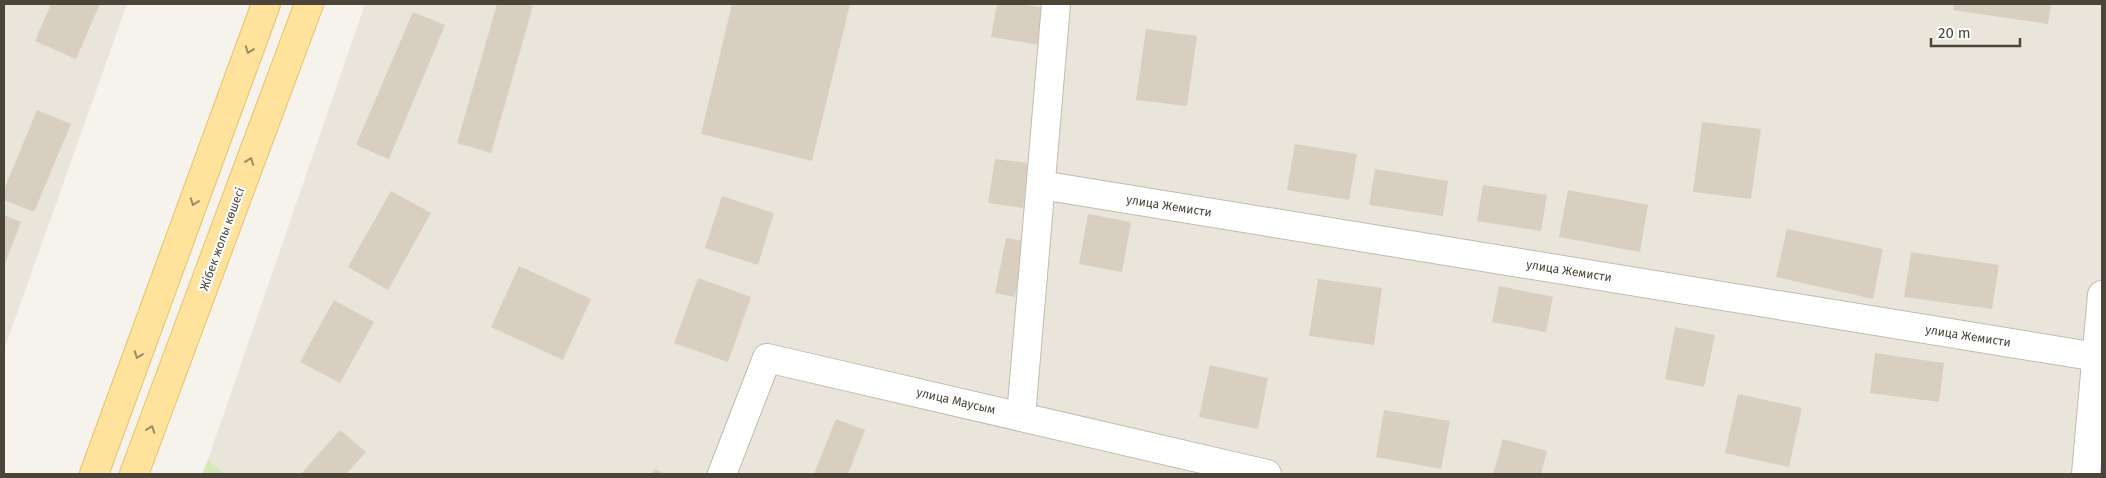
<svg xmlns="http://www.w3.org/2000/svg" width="2106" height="478" font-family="'Fira Sans',sans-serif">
  <rect width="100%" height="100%" fill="#f6f3ec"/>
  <g fill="#eae5da">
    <path d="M4,4H127L4,350Z"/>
    <path d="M365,4H2102V474H203Z"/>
  </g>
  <path fill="#d2eab5" d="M208,460L225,474H202Z"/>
  <g fill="#d8cfc1">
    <path d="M51,4H100L76,59L35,41Z"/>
    <path d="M497,4H524L533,6L491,153L457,143Z"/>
    <path d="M732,4H850L812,161L701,134Z"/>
    <path d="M997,4H1020L1047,8L1041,45L991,37Z"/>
    <path d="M1954,4H2051L2048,24L1953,10Z"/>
    <path d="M413,12L445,25L389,159L356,145Z"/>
    <path d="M1146,29L1197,36L1187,106L1136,100Z"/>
    <path d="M37,110L71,124L34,212L4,200V190Z"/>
    <path d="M1702,122L1761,129L1751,199L1693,192Z"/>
    <path d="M1295,144L1357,154L1349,200L1287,190Z"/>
    <path d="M995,159L1029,163L1023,208L988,203Z"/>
    <path d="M1375,169L1448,181L1443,216L1369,205Z"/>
    <path d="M1483,185L1547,195L1541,231L1477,221Z"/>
    <path d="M1568,190L1648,205L1640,252L1559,237Z"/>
    <path d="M391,191L431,213L388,290L348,267Z"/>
    <path d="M722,196L774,213L758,265L705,248Z"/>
    <path d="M1088,214L1131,222L1122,272L1079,264Z"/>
    <path d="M4,215L21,222L4,266Z"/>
    <path d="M1787,229L1883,249L1873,299L1776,277Z"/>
    <path d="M1006,238L1026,241L1015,297L995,293Z"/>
    <path d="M1911,252L1999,265L1992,309L1904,297Z"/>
    <path d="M519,266L591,299L563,360L491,327Z"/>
    <path d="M698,278L751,297L728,362L674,343Z"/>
    <path d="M1318,279L1382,288L1374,345L1309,336Z"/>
    <path d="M1499,286L1553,297L1546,332L1492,322Z"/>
    <path d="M334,300L374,322L340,383L300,362Z"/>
    <path d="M1675,327L1715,335L1704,387L1665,379Z"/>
    <path d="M1875,353L1944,363L1939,402L1870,393Z"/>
    <path d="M1210,365L1268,378L1258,429L1199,417Z"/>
    <path d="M1738,394L1802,408L1789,467L1725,453Z"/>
    <path d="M1384,410L1450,421L1441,469L1376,457Z"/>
    <path d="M836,419L865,430L848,474H814Z"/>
    <path d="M340,430L366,452L346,474H301Z"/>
    <path d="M1503,439L1547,451L1541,474H1493Z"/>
    <path d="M654,469L666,474H652Z"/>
  </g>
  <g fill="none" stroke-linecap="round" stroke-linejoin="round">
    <defs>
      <g id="street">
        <path d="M1041,185L2097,357"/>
        <path d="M1021,416L1056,4"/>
        <path d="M722,474L767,358L1267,474"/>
        <path d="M2086,474L2102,295"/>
      </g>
      <g id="primary">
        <path d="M94,474L266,4"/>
        <path d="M134,474L309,4"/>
      </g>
    </defs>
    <use href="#street" stroke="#c2bbae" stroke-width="30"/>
    <use href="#primary" stroke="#e6c16a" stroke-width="30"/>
    <use href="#street" stroke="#fff" stroke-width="28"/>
    <use href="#primary" stroke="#ffe39c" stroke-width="28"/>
  </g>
  <defs><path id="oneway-chevron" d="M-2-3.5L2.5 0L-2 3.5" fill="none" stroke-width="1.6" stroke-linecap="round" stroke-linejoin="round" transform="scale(1.25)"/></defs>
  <g stroke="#9c8c66">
    <use href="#oneway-chevron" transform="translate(249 50) rotate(110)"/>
    <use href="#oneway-chevron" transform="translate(250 161) rotate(-70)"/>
    <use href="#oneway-chevron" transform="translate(194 202) rotate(110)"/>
    <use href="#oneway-chevron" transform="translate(138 355) rotate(110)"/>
    <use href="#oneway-chevron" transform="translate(151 429) rotate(-70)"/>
  </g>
  <g text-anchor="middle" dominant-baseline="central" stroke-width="4.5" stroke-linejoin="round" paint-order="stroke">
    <g font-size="12" fill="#4b4439" stroke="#fff">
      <text transform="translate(1169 206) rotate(9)">улица Жемисти</text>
      <text transform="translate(222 239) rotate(-70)">Жібек жолы көшесі</text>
      <text transform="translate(1569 271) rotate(9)">улица Жемисти</text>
      <text transform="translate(1968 336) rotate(9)">улица Жемисти</text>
      <text transform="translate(956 401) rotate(13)">улица Маусым</text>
    </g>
  </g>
  <rect width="2106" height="478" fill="none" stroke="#4b4439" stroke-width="10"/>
  <path d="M1931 38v8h89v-8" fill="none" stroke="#4b4439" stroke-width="2.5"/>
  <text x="1938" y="38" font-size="15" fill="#4b4439" stroke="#ffffff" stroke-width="4" paint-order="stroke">20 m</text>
</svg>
